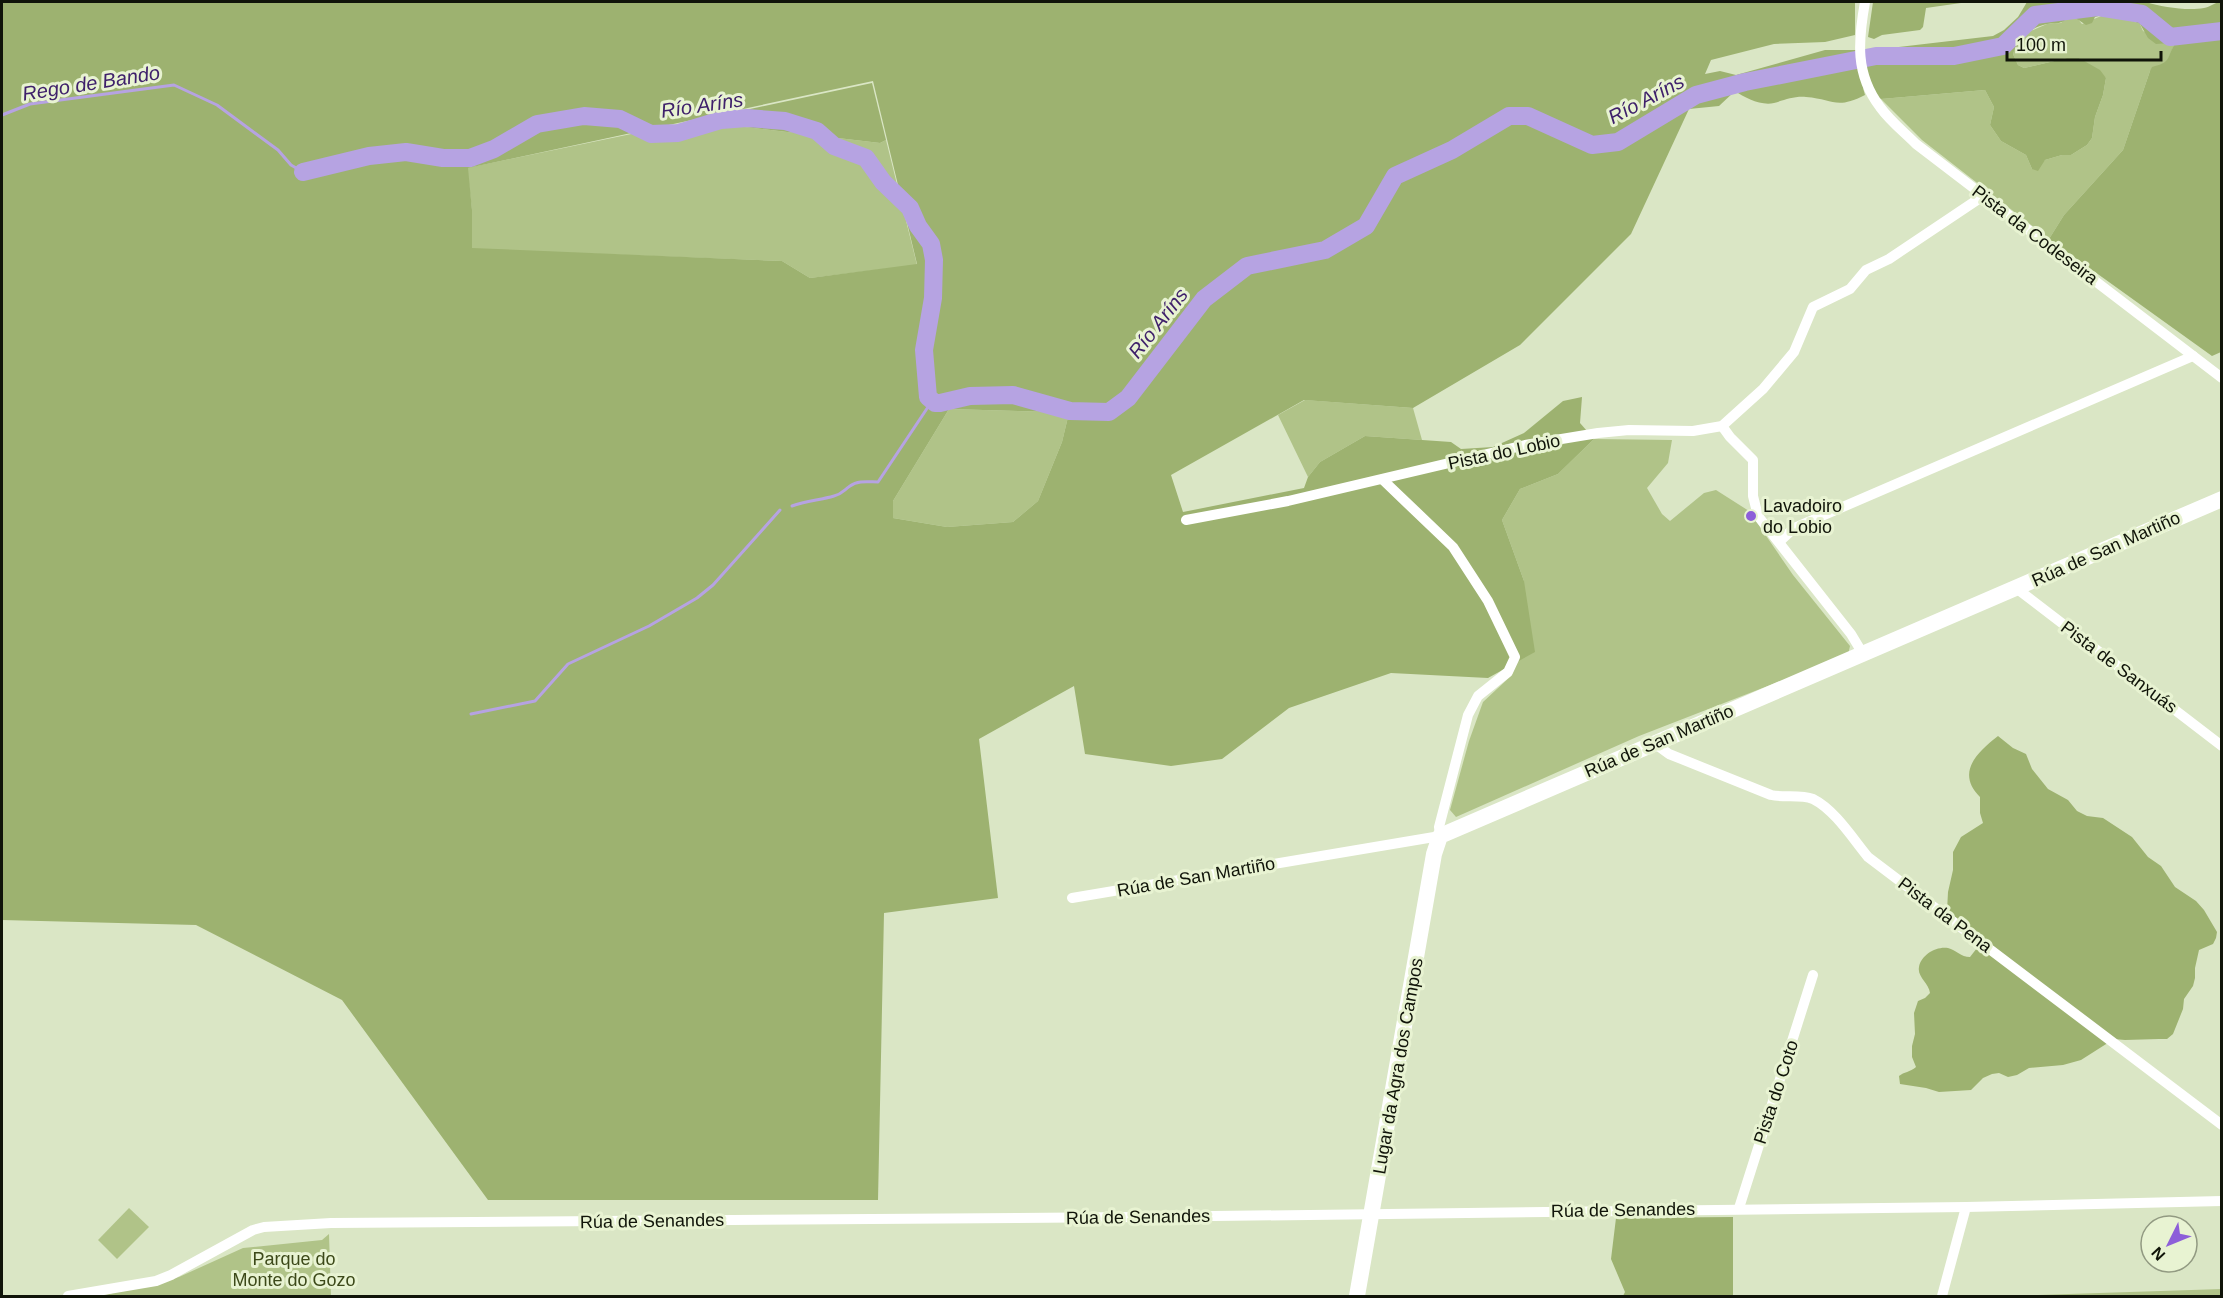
<svg xmlns="http://www.w3.org/2000/svg" width="2223" height="1298" font-family="Arial,sans-serif">
  <rect width="100%" height="100%" fill="#dae6c5"/>
  <g fill="#b0c388">
    <path d="M2073,13L2082,24L2106,14C2121,22 2126,18 2140,24L2143,31L2174,45L2167,62L2150,71L2123,150L2064,215L2049,239L1922,140L1881,99L1985,90L1994,107L1990,125L2001,141L2026,155L2032,169L2045,160L2062,155H2071L2087,145L2092,138L2095,117L2103,95L2106,78L2079,58H2067L2024,68L2018,65L2013,54L2015,46L2026,33L2047,24L2061,23Z"/>
    <path d="M694,121L880,143L886,140L917,265L810,278L782,261L472,249V210L467,168Z"/>
    <path d="M1305,400L1413,408L1422,440L1365,436L1320,462L1308,477L1278,415Z"/>
    <path d="M949,409L1054,412L1068,417L1062,442L1038,501L1013,522L947,527L893,518V501Z"/>
    <path d="M1594,439L1672,440L1668,463L1647,488L1662,514L1670,521L1704,493L1716,490L1749,511L1793,575L1850,646L1848,655L1639,736L1456,817L1450,810L1469,741L1483,702L1512,675L1524,581L1502,520L1520,489L1558,474Z"/>
    <path d="M129,1208L149,1227L117,1259L98,1240Z"/>
    <path d="M329,1234L331,1296H100L179,1277L243,1248L322,1240Z"/>
    <path d="M2222,1289L2221,1296H2037L2038,1295Z"/>
  </g>
  <g fill="#9db270" fill-rule="evenodd">
    <path d="M2,2H1855V35L1825,42L1774,44L1711,60L1705,74L1720,71L1736,75L1825,50H1873L1993,36L2004,30L2018,17L2027,2H2146C2162,7 2187,11 2204,8C2210,7 2215,2 2221,2V352L2212,356L2049,239L2064,215L2123,150L2150,71L2152,67C2171,62 2166,60 2174,45L2170,43L2156,44L2148,38L2140,24C2126,18 2121,22 2106,14L2095,17L2092,23L2086,25L2077,19L2073,13C2070,16 2065,21 2062,22C2058,24 2052,23 2047,24C2031,27 2018,38 2013,54L2018,65L2024,68L2067,58H2079L2100,70L2106,78L2103,95L2095,117L2092,138L2087,145L2071,155H2062L2045,160L2038,171L2032,169L2026,155L2001,141L1990,125L1994,107L1985,90L1881,99L1863,88L1865,95C1836,110 1833,99 1806,97C1794,96 1785,100 1774,103C1761,106 1745,98 1735,91L1719,106L1689,109L1631,234L1520,345L1413,408L1304,400L1171,475L1183,512L1304,488L1308,477L1320,462L1365,436L1451,442L1461,449L1493,447L1524,433L1563,401L1582,397L1580,423L1594,439L1558,474L1520,489L1502,520L1524,581L1535,652L1488,678L1391,673L1289,708L1222,759L1171,766L1085,754L1074,686L979,739L998,898L884,913L878,1200H488L342,1000L196,925L2,920ZM873,81L917,264L810,278L782,261L472,248V210L468,168ZM949,409L1054,412L1068,417L1062,442L1038,501L1013,522L947,527L893,518V501Z"/>
    <path d="M1873,2H1968L1926,8L1923,27L1920,30L1882,35L1874,39L1868,37Z"/>
    <path d="M872,83L886,140L880,143L694,121Z"/>
    <path d="M1998,736L2013,748L2026,754L2032,769L2048,789L2068,800L2077,811L2087,816L2103,818L2132,837L2148,857L2161,866L2175,887L2196,901L2204,910L2217,932L2216,938L2213,944L2199,950L2195,968V978L2193,986L2184,999L2183,1009L2173,1034L2167,1039H2159L2125,1040L2114,1039L2081,1060L2063,1065L2029,1068L2017,1075L2008,1077L1999,1073L1992,1074L1983,1078L1971,1090L1939,1092L1926,1088L1900,1084L1899,1076C1904,1072 1910,1072 1916,1067L1912,1057V1046L1915,1034L1914,1013L1918,1001L1925,998L1930,993C1929,983 1917,977 1919,967C1921,955 1936,946 1948,948C1956,950 1961,957 1970,957L1977,948L1976,943L1947,911L1948,892L1953,870V852L1961,837L1983,823L1980,813V797C1956,773 1976,753 1998,736Z"/>
    <path d="M1733,1217V1296H1623L1625,1292L1611,1259L1616,1218Z"/>
  </g>
  <g fill="none" stroke-linecap="round" stroke-linejoin="round">
    <g stroke="#b6a3e2" stroke-width="3">
      <path d="M2,115L30,104L174,85L217,105L278,150L291,165L303,172"/>
      <path d="M792,506C806,501 820,500 834,496C842,494 844,490 850,486C858,480 869,482 878,482L932,401"/>
      <path d="M471,714L535,701L568,664L649,626L697,598L713,585L780,510"/>
    </g>
    <path stroke="#b6a3e2" stroke-width="18" d="M303,172L369,156L406,152L443,158H470L494,149L537,124L584,116L620,119L651,134L678,133L721,120L747,118L785,121L817,131L834,146L866,158L883,182L910,208L918,226L931,244L934,260L933,298L924,350L928,397L935,403H940L970,396L1013,395L1070,411L1109,412L1128,398L1204,299L1247,266L1325,250L1366,226L1395,176L1452,150L1509,116H1528L1592,145L1618,142L1696,95L1745,82L1876,56H1954L2003,46L2035,15L2098,7L2142,14L2170,37L2222,31"/>
    <g stroke="#fff" stroke-width="10">
      <path d="M1865,2C1858,41 1855,74 1880,107C1890,121 1904,132 1916,144L2222,378"/>
      <path d="M1722,426L1730,437L1753,460V496L1758,516L1851,634L1863,654"/>
      <path d="M1186,520L1288,501L1525,445L1598,433L1629,430L1693,431L1722,426L1763,389L1794,352L1813,307L1850,289L1866,270L1889,259L1983,196"/>
      <path d="M1780,541L1794,528L2193,356"/>
      <path d="M2016,588L2222,746"/>
      <path d="M1654,743L1669,754L1771,795C1784,798 1800,794 1813,799C1835,810 1853,839 1868,857L2222,1125"/>
      <path d="M1072,898L1440,836L1439,827L1468,715L1478,696L1508,672L1515,657L1488,601L1453,547L1383,480"/>
      <path d="M1739,1208L1813,975"/>
      <path d="M68,1296L156,1281L171,1275L253,1230L264,1227L331,1223L1137,1217L1966,1207L2222,1201"/>
      <path d="M1942,1296L1966,1207"/>
    </g>
    <path stroke="#fff" stroke-width="16" d="M1357,1296L1434,854L1440,836L2222,499"/>
  </g>
  <circle fill="#8d5fd9" stroke="#e8f3d2" stroke-width="2" cx="1751" cy="516" r="6"/>
  <g text-anchor="middle" dominant-baseline="central" stroke-width="6" stroke-linejoin="round" paint-order="stroke">
    <g font-size="18" fill="#101409" stroke="#e8f3d2">
      <text transform="translate(2035 235) rotate(37)">Pista da Codeseira</text>
      <text transform="translate(1504 452) rotate(-12)">Pista do Lobio</text>
      <text transform="translate(2106 549) rotate(-24)">Rúa de San Martiño</text>
      <text transform="translate(2119 667) rotate(37)">Pista de Sanxuás</text>
      <text transform="translate(1659 741) rotate(-23)">Rúa de San Martiño</text>
      <text transform="translate(1196 877) rotate(-10)">Rúa de San Martiño</text>
      <text transform="translate(1945 915) rotate(37)">Pista da Pena</text>
      <text transform="translate(1398 1066) rotate(-80)">Lugar da Agra dos Campos</text>
      <text transform="translate(1776 1092) rotate(-72)">Pista do Coto</text>
      <text transform="translate(1623 1210) rotate(-1)">Rúa de Senandes</text>
      <text transform="translate(1138 1217) rotate(-1)">Rúa de Senandes</text>
      <text transform="translate(652 1221) rotate(-1)">Rúa de Senandes</text>
    </g>
    <g font-size="18" fill="#101409" stroke="#e8f3d2" text-anchor="start">
      <text x="1763" y="506">Lavadoiro<tspan x="1763" dy="21">do Lobio</tspan></text>
    </g>
    <g font-size="18" fill="#3c4919" stroke="#e8f3d2">
      <text x="294" y="1259">Parque do<tspan x="294" dy="21">Monte do Gozo</tspan></text>
    </g>
    <g font-size="20" font-style="italic" fill="#3f216b" stroke="#e8f3d2">
      <text transform="translate(91 83) rotate(-9)">Rego de Bando</text>
      <text transform="translate(1646 99) rotate(-28)">Río Aríns</text>
      <text transform="translate(702 105) rotate(-8)">Río Aríns</text>
      <text transform="translate(1158 323) rotate(-52)">Río Aríns</text>
    </g>
  </g>
  <rect width="2223" height="1298" fill="none" stroke="#101409" stroke-width="6"/>
  <g transform="translate(2169 1244) rotate(227)"><circle r="28" fill="#e8f3d2" stroke="#929a82" stroke-width="1.5"/>
  <path d="M0-4.5L10 22L0 15L-10 22Z" fill="#8d5fd9"/>
  <text y="-9" font-size="16" font-weight="bold" text-anchor="middle" fill="#101409">N</text>
  </g>
  <path d="M2007 51v9h154v-9" fill="none" stroke="#101409" stroke-width="3"/>
  <text x="2016" y="51" font-size="18" fill="#101409" stroke="#e8f3d2" stroke-width="4.5" paint-order="stroke">100 m</text>
</svg>
